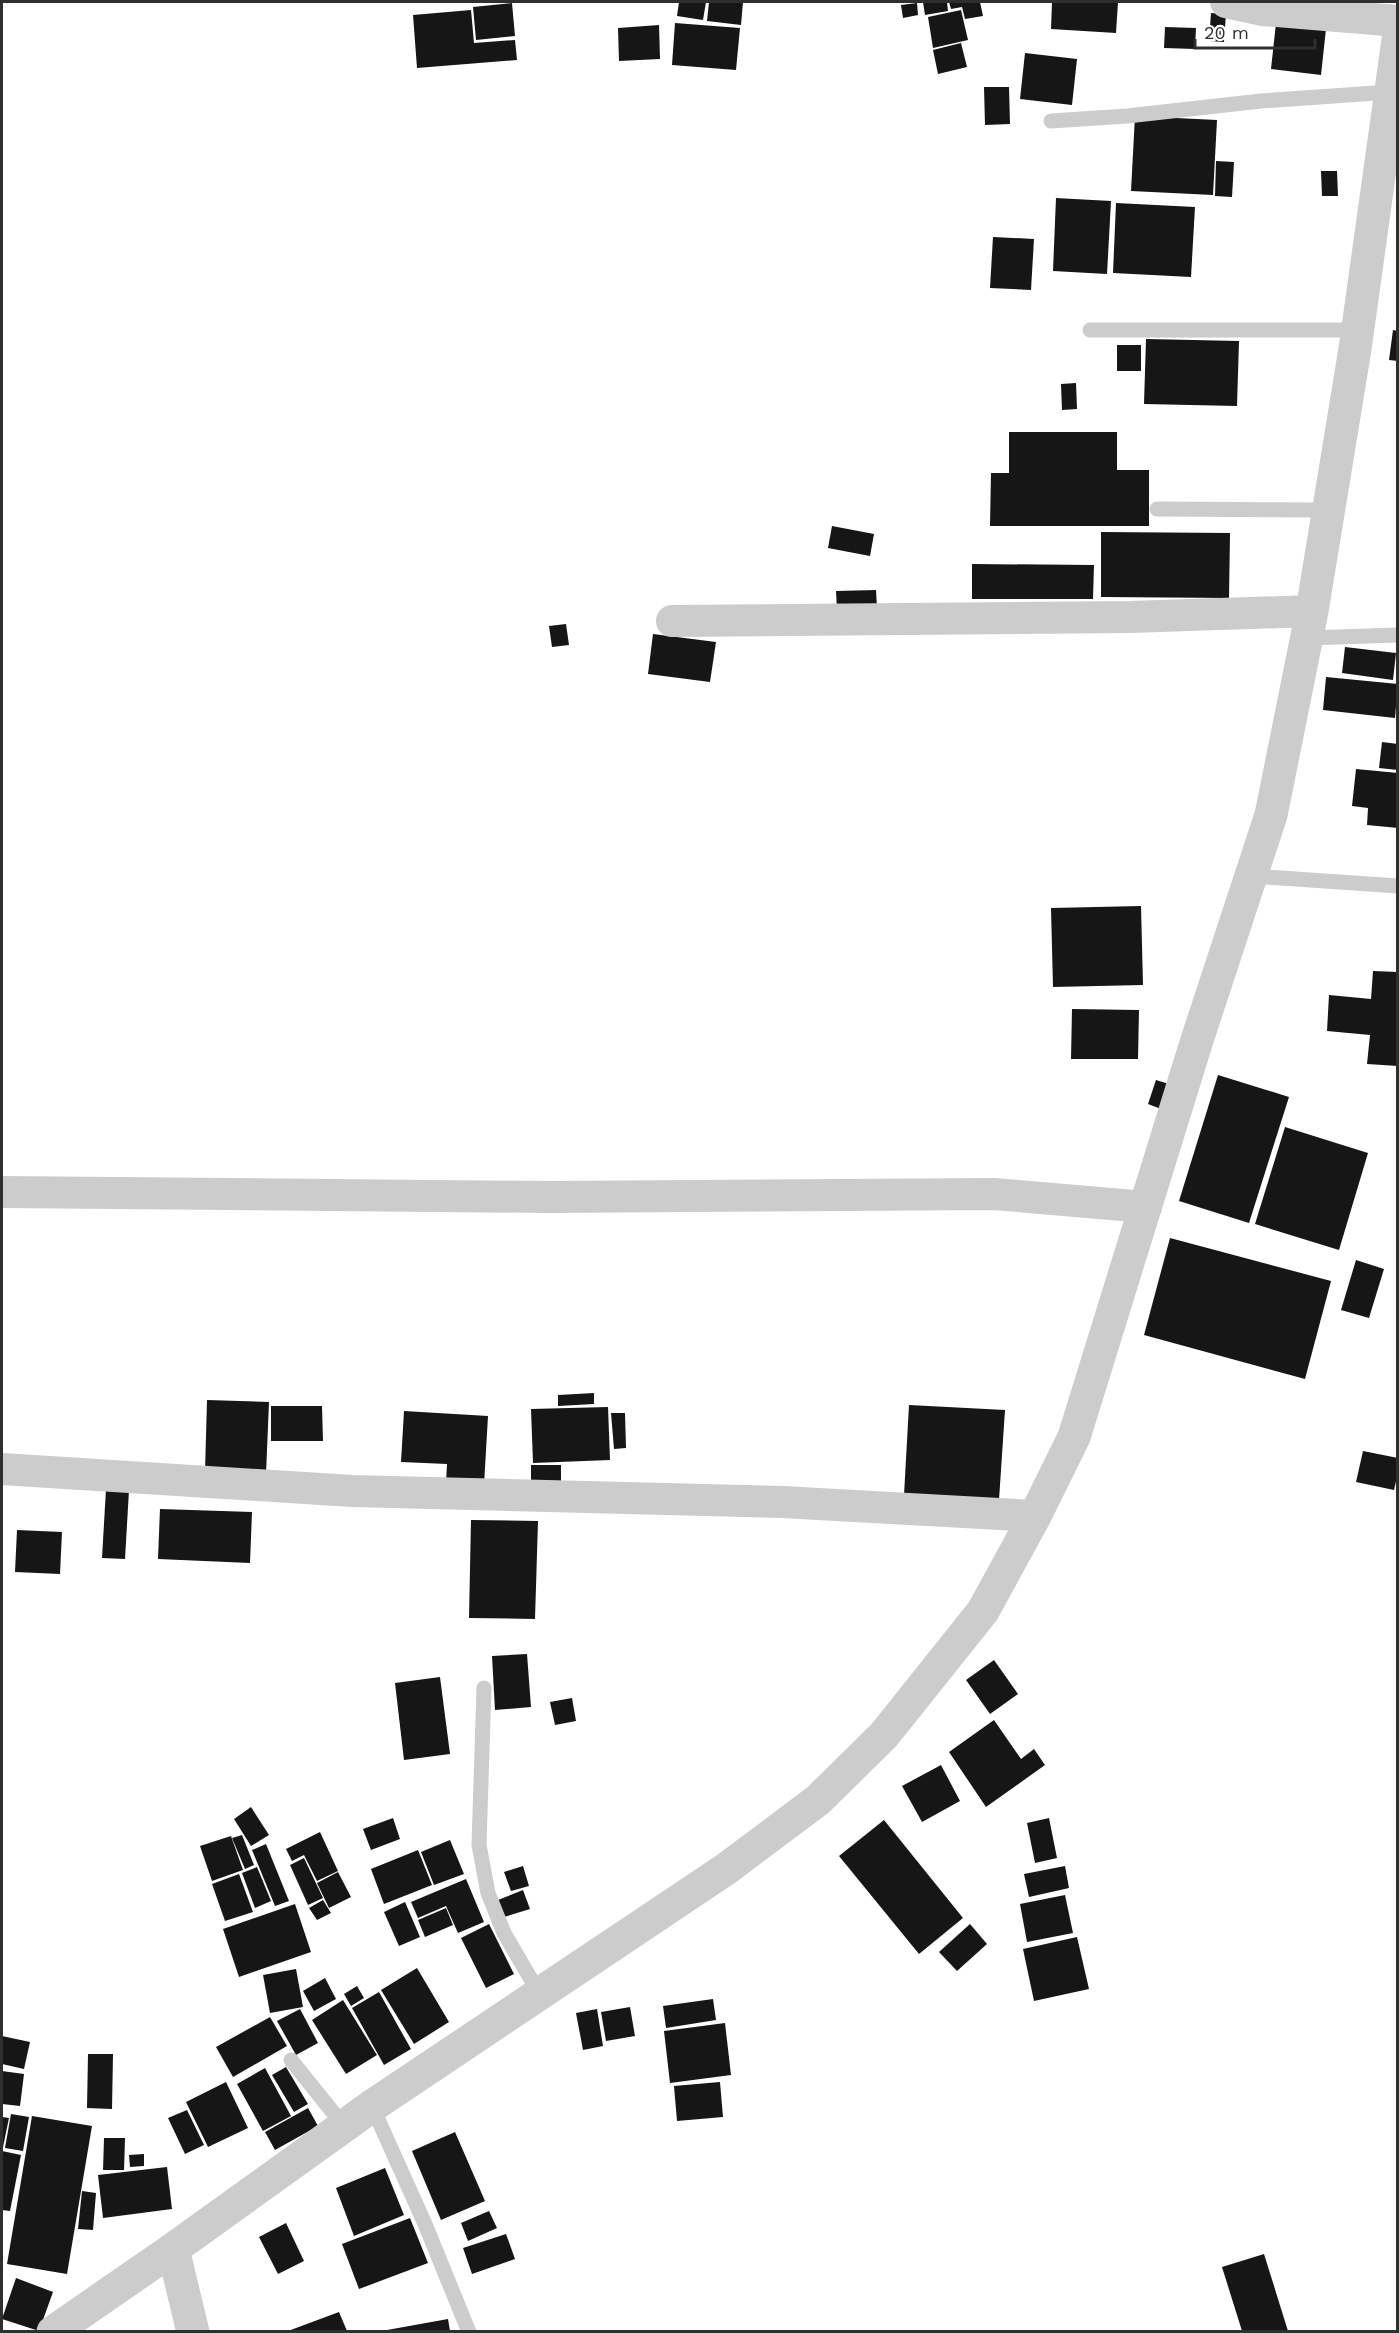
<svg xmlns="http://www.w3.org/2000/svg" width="1399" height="2333" font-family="'Work Sans',sans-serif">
  <rect width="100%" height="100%" fill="#fff"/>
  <g fill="#161616">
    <path d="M679,2H706L703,20L677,16Z"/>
    <path d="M709,2H743L741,25L707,21Z"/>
    <path d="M923,2H947L948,11L925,15Z"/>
    <path d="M949,2H980L983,16L965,19L962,7L951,9Z"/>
    <path d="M1052,2H1118L1116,33L1051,29Z"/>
    <path d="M512,3L515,36L476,40L473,7Z"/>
    <path d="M917,3L918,15L903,18L901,5Z"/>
    <path d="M471,10L474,43L515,40L517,60L417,68L413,15Z"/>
    <path d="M961,10L968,40L933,48L928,17Z"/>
    <path d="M1211,13L1226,14L1224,42L1209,41Z"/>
    <path d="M675,23L740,28L736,70L672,65Z"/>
    <path d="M1276,23L1326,29L1321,75L1271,69Z"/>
    <path d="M659,25L660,59L619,61L618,28Z"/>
    <path d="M1165,27L1196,28L1195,49L1164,48Z"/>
    <path d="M961,43L967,67L938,74L933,50Z"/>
    <path d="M1025,53L1077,59L1072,105L1020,99Z"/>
    <path d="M984,87H1009L1010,124L985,125Z"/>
    <path d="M1135,116L1217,120L1213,195L1131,191Z"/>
    <path d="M1216,161L1234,162L1232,197L1215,196Z"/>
    <path d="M1321,171H1337L1338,196H1322Z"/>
    <path d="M1056,198L1111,201L1107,274L1053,271Z"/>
    <path d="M1116,203L1195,207L1191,277L1113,273Z"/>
    <path d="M993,237L1034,239L1031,290L990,288Z"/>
    <path d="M1393,330L1398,331V361L1389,360Z"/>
    <path d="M1146,339L1239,341L1237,406L1144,404Z"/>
    <rect x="1117" y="345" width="24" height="26"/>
    <path d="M1076,383L1077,409L1062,410L1061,384Z"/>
    <path d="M1009,432H1117V470H1149V526H990L991,473H1009Z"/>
    <path d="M832,526L874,534L870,556L828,548Z"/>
    <path d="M1101,532L1230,533L1229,598L1101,597Z"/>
    <path d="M972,564L1094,565L1093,599H972Z"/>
    <path d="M876,590L877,608L837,610L836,591Z"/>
    <path d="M566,624L569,645L552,647L549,626Z"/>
    <path d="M653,634L716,642L710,682L648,674Z"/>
    <path d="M1345,647L1396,653L1393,680L1342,673Z"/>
    <path d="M1326,677L1398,684L1395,718L1323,710Z"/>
    <path d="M1382,742L1398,744V770L1379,768Z"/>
    <path d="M1356,769L1398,773V828L1367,825L1368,808L1352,806Z"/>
    <path d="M1141,906L1143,985L1053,987L1051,908Z"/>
    <path d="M1373,971L1398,972V1066L1367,1064L1370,1035L1327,1031L1329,995L1371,999Z"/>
    <path d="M1072,1009L1139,1010L1138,1059H1071Z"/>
    <path d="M1218,1075L1289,1097L1249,1223L1179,1201Z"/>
    <path d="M1156,1080L1169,1084L1161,1109L1148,1104Z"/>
    <path d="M1285,1127L1368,1153L1339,1250L1255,1224Z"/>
    <path d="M1170,1238L1331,1281L1305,1379L1144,1335Z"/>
    <path d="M1356,1260L1384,1269L1369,1318L1341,1310Z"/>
    <path d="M594,1393V1404L558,1406V1395Z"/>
    <path d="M207,1400L269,1402L266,1474L205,1472Z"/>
    <path d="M909,1405L1005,1410L999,1500L904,1495Z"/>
    <path d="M271,1406H322L323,1441H271Z"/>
    <path d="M608,1407L610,1460L533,1463L531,1409Z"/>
    <path d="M404,1411L488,1416L484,1485L446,1483L447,1464L401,1462Z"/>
    <path d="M611,1413H625L626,1448L614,1449Z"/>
    <path d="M1363,1451L1398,1458V1473L1394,1490L1356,1482Z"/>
    <path d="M531,1465H561V1486L531,1485Z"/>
    <path d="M106,1489L129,1490L125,1559L102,1558Z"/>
    <path d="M160,1509L252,1512L250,1563L158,1559Z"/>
    <path d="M471,1520L538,1521L535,1619L469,1618Z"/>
    <path d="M17,1530L62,1532L60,1574L15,1572Z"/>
    <path d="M527,1654L531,1707L495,1710L492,1656Z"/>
    <path d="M994,1660L1018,1694L990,1714L966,1680Z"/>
    <path d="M440,1677L450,1754L404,1760L395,1683Z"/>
    <path d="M572,1698L576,1721L555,1725L550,1702Z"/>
    <path d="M994,1720L1021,1759L1034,1749L1045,1765L986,1807L949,1752Z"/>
    <path d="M941,1765L960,1801L922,1822L902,1786Z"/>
    <path d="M251,1807L269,1835L251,1846L234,1819Z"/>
    <path d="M393,1818L400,1839L371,1850L363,1829Z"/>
    <path d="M1049,1818L1057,1858L1035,1863L1027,1823Z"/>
    <path d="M884,1820L963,1918L919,1954L839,1856Z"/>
    <path d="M320,1832L338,1871L317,1881L304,1855L292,1861L286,1849Z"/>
    <path d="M242,1835L254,1865L245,1869L232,1838Z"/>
    <path d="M231,1836L243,1870L212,1881L200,1846Z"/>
    <path d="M450,1840L464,1874L434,1885L421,1852Z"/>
    <path d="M266,1844L289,1901L275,1906L252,1850Z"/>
    <path d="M418,1850L432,1885L384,1904L371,1869Z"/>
    <path d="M304,1858L323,1898L308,1905L290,1865Z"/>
    <path d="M523,1866L529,1886L511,1891L504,1872Z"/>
    <path d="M1065,1866L1069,1888L1029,1897L1024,1874Z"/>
    <path d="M257,1867L271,1901L255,1908L242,1873Z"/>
    <path d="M338,1872L351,1897L329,1908L317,1883Z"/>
    <path d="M239,1874L253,1912L225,1921L212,1884Z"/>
    <path d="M466,1879L484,1922L458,1933L446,1906L418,1918L411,1902Z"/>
    <path d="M523,1890L530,1909L504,1917L498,1900Z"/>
    <path d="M1065,1895L1073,1933L1027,1942L1020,1904Z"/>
    <path d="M323,1900L331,1913L317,1920L309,1908Z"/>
    <path d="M405,1902L420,1937L399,1946L384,1912Z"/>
    <path d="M295,1904L311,1952L239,1977L223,1929Z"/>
    <path d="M446,1908L453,1925L425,1937L418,1920Z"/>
    <path d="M489,1924L514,1974L486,1988L461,1938Z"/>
    <path d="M970,1924L987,1944L957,1971L939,1952Z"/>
    <path d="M1077,1937L1089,1989L1034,2001L1023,1949Z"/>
    <path d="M417,1968L449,2022L414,2044L381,1990Z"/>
    <path d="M296,1969L303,2007L270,2013L263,1975Z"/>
    <path d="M325,1978L336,1999L314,2011L303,1991Z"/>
    <path d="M357,1986L364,1998L351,2006L344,1994Z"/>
    <path d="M379,1992L411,2049L384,2065L352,2008Z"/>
    <path d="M713,1999L716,2020L666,2028L663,2006Z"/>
    <path d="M343,2000L377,2055L346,2074L312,2020Z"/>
    <path d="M630,2007L635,2036L606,2041L601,2012Z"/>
    <path d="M300,2009L318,2043L296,2055L277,2021Z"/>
    <path d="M597,2009L603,2046L583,2050L576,2013Z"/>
    <path d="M270,2017L287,2046L233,2077L216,2047Z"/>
    <path d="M725,2023L731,2075L670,2083L664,2031Z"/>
    <path d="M2,2036L30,2042L24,2069L2,2064Z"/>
    <path d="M88,2054H113L112,2109L87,2108Z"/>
    <path d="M286,2067L308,2104L294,2112L272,2075Z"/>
    <path d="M265,2068L291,2116L263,2131L237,2084Z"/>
    <path d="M2,2071L24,2074L20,2106L2,2104Z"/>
    <path d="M226,2082L248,2128L208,2147L186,2102Z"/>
    <path d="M720,2082L723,2117L677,2121L674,2086Z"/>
    <path d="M308,2108L318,2126L275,2150L265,2132Z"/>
    <path d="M187,2110L204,2145L185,2154L168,2118Z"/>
    <path d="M11,2114L29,2117L23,2151L5,2148Z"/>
    <path d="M32,2116L92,2126L67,2274L7,2264Z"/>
    <path d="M2,2117L9,2118L3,2147H2Z"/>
    <path d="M455,2132L485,2201L441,2220L412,2151Z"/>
    <path d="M104,2138H125L124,2170H103Z"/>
    <path d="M2,2151L21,2155L10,2211L2,2210Z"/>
    <path d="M144,2154V2166L130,2167L129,2155Z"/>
    <path d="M167,2167L172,2209L103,2218L98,2175Z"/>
    <path d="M385,2168L404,2215L354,2236L336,2188Z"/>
    <path d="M82,2191L96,2193L93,2230L78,2229Z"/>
    <path d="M489,2211L497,2228L468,2241L461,2223Z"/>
    <path d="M410,2218L428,2263L359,2289L342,2244Z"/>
    <path d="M286,2223L304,2261L278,2274L259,2237Z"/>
    <path d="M506,2234L515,2259L472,2274L463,2248Z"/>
    <path d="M1264,2254L1288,2331H1242L1222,2267Z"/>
    <path d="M16,2278L53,2292L39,2331L2,2319Z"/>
    <path d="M339,2312L347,2331H288Z"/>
    <path d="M448,2319L450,2331H387V2330Z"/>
  </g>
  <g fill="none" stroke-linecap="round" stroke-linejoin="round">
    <g stroke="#ccc" stroke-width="15">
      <path d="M1051,121L1127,116L1261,101L1390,92"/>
      <path d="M1090,330H1357"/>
      <path d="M1157,509L1328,510"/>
      <path d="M1307,638L1398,635"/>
      <path d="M1251,876L1398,886"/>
      <path d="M484,1688L479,1845L488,1893L504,1933L539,1993"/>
      <path d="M291,2060L344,2126"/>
      <path d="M372,2106L425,2224L469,2332"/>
    </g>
    <g stroke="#ccc" stroke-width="32">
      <path d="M1226,2L1263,10L1398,21"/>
      <path d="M672,621L1130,617L1312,611"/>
      <path d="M2,1192L550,1197L994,1194L1146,1207"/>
      <path d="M2,1469L352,1491L782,1502L1035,1516"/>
    </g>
    <g stroke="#ccc" stroke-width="33">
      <path d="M173,2249L193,2332"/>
      <path d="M53,2332L173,2249L372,2106L726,1869L818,1800L884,1735L983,1611L1035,1516L1074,1437L1197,1040L1271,815L1312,611L1355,349L1398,40"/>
    </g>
  </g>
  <rect width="1399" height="2333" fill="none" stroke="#2f2f2f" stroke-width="6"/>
  <path d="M1195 39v9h120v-9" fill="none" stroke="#2f2f2f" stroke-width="3"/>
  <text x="1204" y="39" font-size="18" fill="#2f2f2f" stroke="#ffffff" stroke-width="4.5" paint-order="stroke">20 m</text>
</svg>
